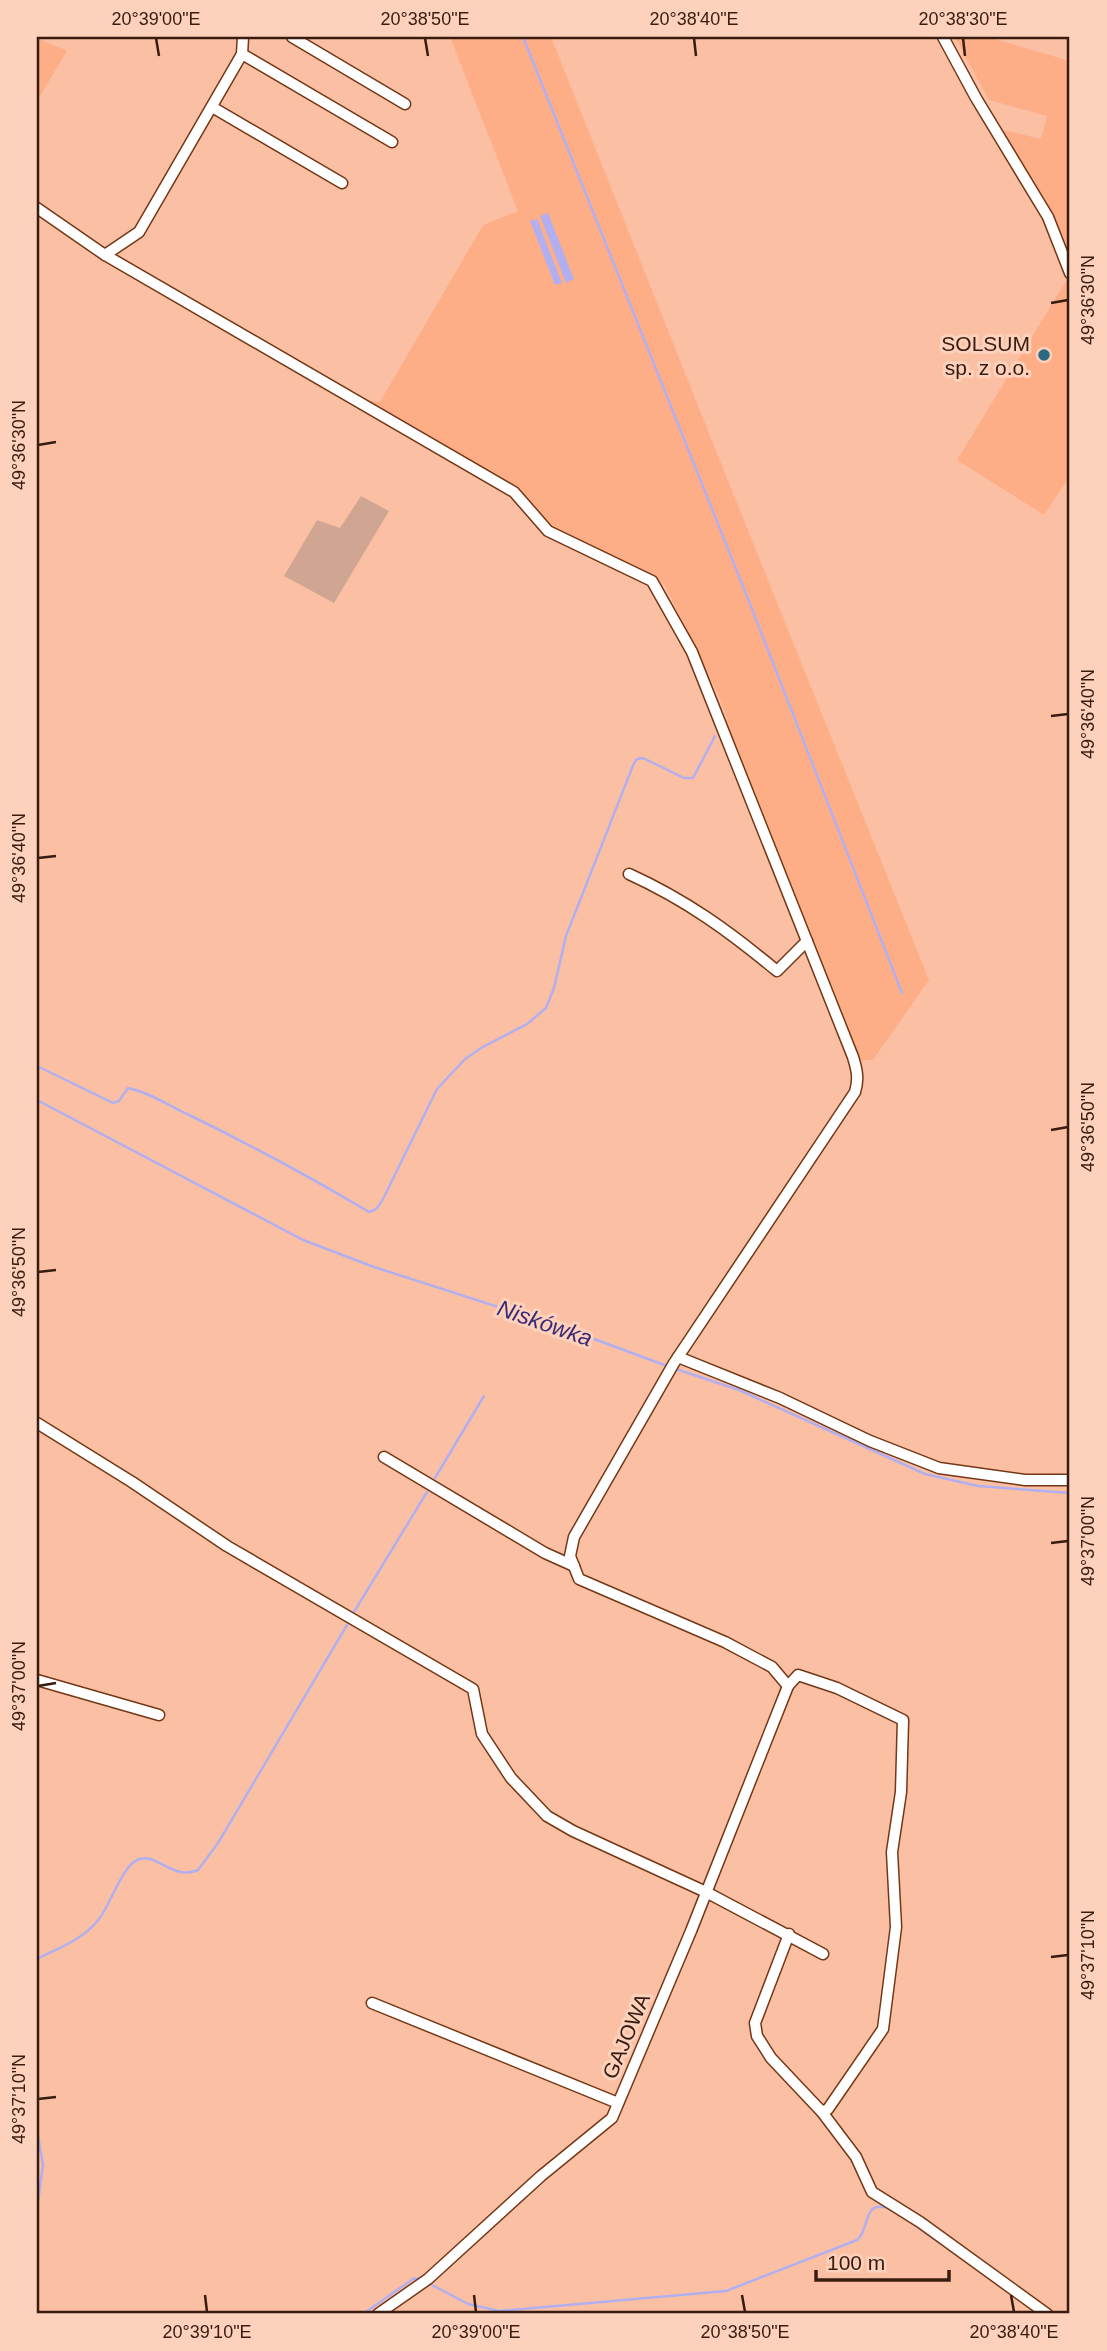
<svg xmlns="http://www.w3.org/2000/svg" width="1107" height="2351" font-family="Helvetica,sans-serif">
  <rect width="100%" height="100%" fill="#fbc0a4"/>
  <g fill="#feae87">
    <path d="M450,37H551L716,451L929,980L873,1060H861L726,723L727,718L718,695L665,586L653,575L555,530L506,483L366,400L380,402L483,225L518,211Z"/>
    <path d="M955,37H988L1070,61V256L1054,216L1003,130L1041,139L1047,116L989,100Z"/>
    <path d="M37,38L67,51L37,101Z"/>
    <path d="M1069,276L1070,476L1044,515L957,460Z"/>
  </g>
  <path fill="#d0a591" d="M361,496L389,511L334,603L284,576L317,520L340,528Z"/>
  <g fill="#b2aff1">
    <path d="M548,213L574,279L566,283L540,216Z"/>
    <path d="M537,219L562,283L555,285L530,221Z"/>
  </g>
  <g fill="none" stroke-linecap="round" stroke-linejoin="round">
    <g stroke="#b2aff1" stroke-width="2.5">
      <path d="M523,37L750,604L902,993"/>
      <path d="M37,1066L113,1103L119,1101L128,1088C148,1092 168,1105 187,1114C249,1144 310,1177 369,1212C377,1211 380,1204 384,1197L437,1089L465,1059L481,1048L527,1024L546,1008L554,988L566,936L634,763L637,759L643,758L684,778H693L715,736"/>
      <path d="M37,1100L303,1240L374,1267L567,1329L667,1366"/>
      <path d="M673,1368L739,1390L925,1474L978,1486L1070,1493"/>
      <path d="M435,1478L484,1396"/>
      <path d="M354,1612L427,1492"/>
      <path d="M37,1959C59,1948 84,1939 99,1919C110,1905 122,1867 137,1860C157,1851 170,1881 198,1870L218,1843L347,1625"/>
      <path d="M37,2130L43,2165L37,2209"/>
      <path d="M905,2218L940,2243"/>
      <path d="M432,2285L468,2304L499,2311L726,2291L857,2240C871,2229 861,2198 891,2209"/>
      <path d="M363,2314L413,2279L420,2278"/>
    </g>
    <defs>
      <g id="minor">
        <path d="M292,37L405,104"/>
        <path d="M943,37L976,98L1048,217L1070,273"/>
        <path d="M242,54L392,142"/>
        <path d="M212,107L342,183"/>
        <path d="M37,208L105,255L514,492L548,531L652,581L692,652L853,1057C857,1070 859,1079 855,1092L674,1363L574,1537L570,1556L579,1579L725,1642L772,1667L788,1686"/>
        <path d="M105,255L139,232L242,54L243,37"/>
        <path d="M629,874C686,900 729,931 777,971L807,941"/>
        <path d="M678,1357L780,1398L870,1441L939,1468L1025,1480H1070"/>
        <path d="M37,1423L132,1482L227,1546L473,1689L482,1734L511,1778L547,1816L573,1831L706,1892L823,1954"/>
        <path d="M384,1457L545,1553L574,1566"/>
        <path d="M37,1680L159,1715"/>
        <path d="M789,1934L755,2023L757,2036L771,2058L822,2112L856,2157L872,2192L920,2222L1047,2314"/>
        <path d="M372,2003L618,2103"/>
        <path d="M378,2314L428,2279L541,2176L612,2118L691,1931L788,1686L798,1675L837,1688L903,1720L901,1792L892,1852L896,1927L883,2029L828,2109L822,2112"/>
      </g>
    </defs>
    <use href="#minor" stroke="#743715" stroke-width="13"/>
    <use href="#minor" stroke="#fff" stroke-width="10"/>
  </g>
  <path fill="none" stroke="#381c0f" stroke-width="2.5" d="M156,38L159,56M425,38L428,56M694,38L696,56M963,38L965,56M1051,303L1068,300M38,445L56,442M1051,716L1068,714M38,858L56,856M1051,1130L1068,1127M38,1272L56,1270M1051,1543L1068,1541M38,1686L56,1683M1051,1957L1068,1955M38,2099L56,2097M205,2295L207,2312M474,2295L476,2312M742,2295L745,2312M1011,2295L1014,2312"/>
  <circle fill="#2d6a81" stroke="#fed1bc" stroke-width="2.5" cx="1044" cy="355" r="7"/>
  <g text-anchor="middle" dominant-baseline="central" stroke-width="6" stroke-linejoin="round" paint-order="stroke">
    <g font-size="21" fill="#381c0f" stroke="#fed1bc" text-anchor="end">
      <text x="1030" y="343">SOLSUM<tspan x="1030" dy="24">sp. z o.o.</tspan></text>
    </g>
    <g font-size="21" fill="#381c0f" stroke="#fed1bc">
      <text transform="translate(626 2036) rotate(-67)">GAJOWA</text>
    </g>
    <g font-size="23" font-style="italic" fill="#382a76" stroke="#fed1bc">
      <text transform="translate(545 1323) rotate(19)">Niskówka</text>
    </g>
  </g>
  <rect width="1107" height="2351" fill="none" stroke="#fed1bc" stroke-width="77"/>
  <path d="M816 2270v10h133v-10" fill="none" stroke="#381c0f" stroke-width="3.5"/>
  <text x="827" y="2270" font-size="21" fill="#381c0f" stroke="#fed1bc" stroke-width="5" paint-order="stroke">100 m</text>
  <rect x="38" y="38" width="1030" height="2274" fill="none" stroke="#381c0f" stroke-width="2.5"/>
  <g font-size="18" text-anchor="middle" fill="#381c0f">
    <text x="156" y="25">20°39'00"E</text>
    <text x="425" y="25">20°38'50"E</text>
    <text x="694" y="25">20°38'40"E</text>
    <text x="963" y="25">20°38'30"E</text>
    <text transform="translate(1088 300) rotate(-90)" y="6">49°36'30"N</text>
    <text transform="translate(19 445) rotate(-90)" y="6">49°36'30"N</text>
    <text transform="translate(1088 714) rotate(-90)" y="6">49°36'40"N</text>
    <text transform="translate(19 858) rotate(-90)" y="6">49°36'40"N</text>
    <text transform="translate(1088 1127) rotate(-90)" y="6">49°36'50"N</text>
    <text transform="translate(19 1272) rotate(-90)" y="6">49°36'50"N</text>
    <text transform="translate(1088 1541) rotate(-90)" y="6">49°37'00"N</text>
    <text transform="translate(19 1686) rotate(-90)" y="6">49°37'00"N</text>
    <text transform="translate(1088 1955) rotate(-90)" y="6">49°37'10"N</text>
    <text transform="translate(19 2099) rotate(-90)" y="6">49°37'10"N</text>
    <text x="207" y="2338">20°39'10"E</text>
    <text x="476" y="2338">20°39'00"E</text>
    <text x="745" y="2338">20°38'50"E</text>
    <text x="1014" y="2338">20°38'40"E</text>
  </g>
</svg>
